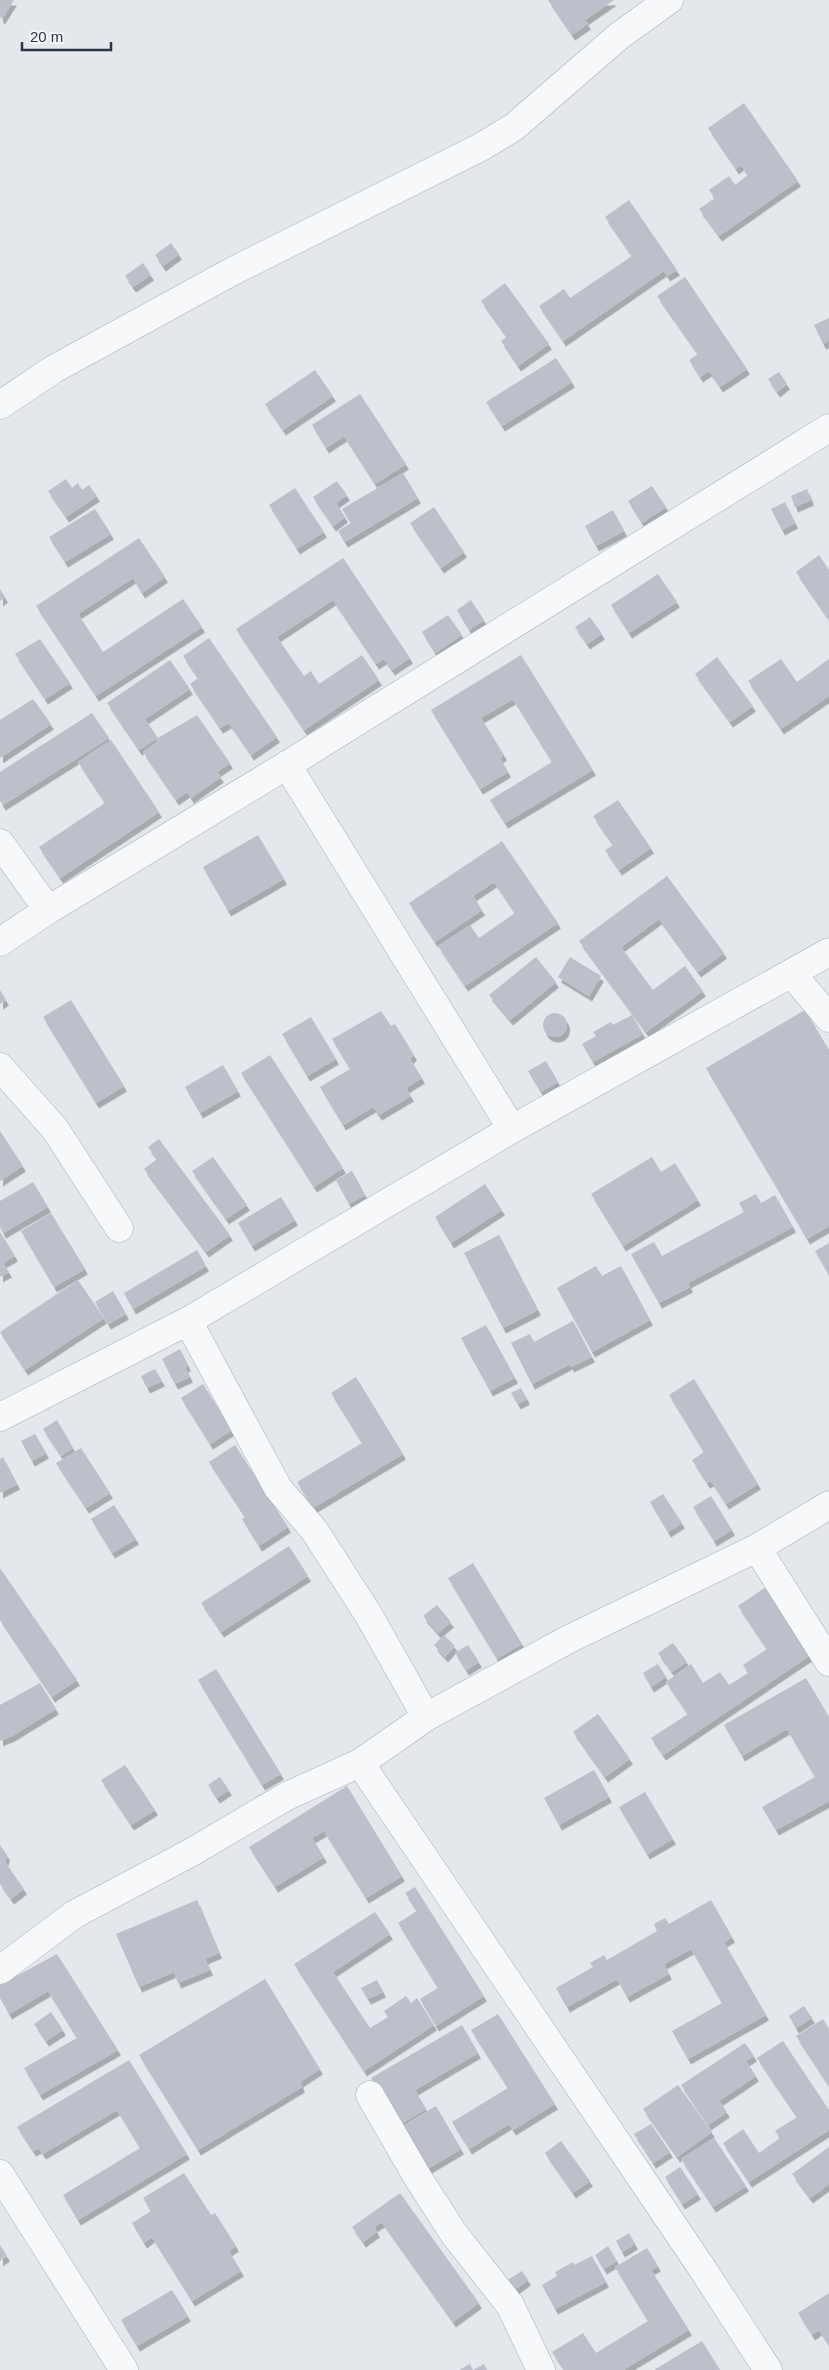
<svg xmlns="http://www.w3.org/2000/svg" width="829" height="2370" font-family="Arial,sans-serif">
  <defs>
    <filter id="shadow"><feDropShadow dx="3" dy="5.5" stdDeviation="0" flood-color="#0004"/></filter>
  </defs>
  <rect width="100%" height="100%" fill="#e4e7ec"/>
  <g fill="#bbc0ca" filter="url(#shadow)">
    <path d="M0,0H14L2,19L0,17Z"/>
    <path d="M548,0H614L585,20L588,24L572,35Z"/>
    <path d="M744,103L798,181L719,236L699,209L715,198L709,190L729,176L735,185L748,175L741,165L736,169L708,128Z"/>
    <path d="M629,200L677,270L667,276L664,271L563,341L539,306L564,289L570,298L632,256L605,217Z"/>
    <path d="M171,243L179,254L163,266L155,255Z"/>
    <path d="M143,263L151,275L133,287L125,276Z"/>
    <path d="M685,277L747,369L720,387L709,371L700,377L689,360L698,354L657,296Z"/>
    <path d="M505,283L549,344L518,366L501,341L507,337L481,301Z"/>
    <path d="M829,318V341L823,344L814,325Z"/>
    <path d="M556,358L572,382L502,426L486,402Z"/>
    <path d="M315,370L333,396L283,430L265,404Z"/>
    <path d="M779,372L787,384L777,392L768,379Z"/>
    <path d="M360,394L406,464L375,484L344,436L326,448L312,425Z"/>
    <path d="M403,473L418,498L345,542L338,531L351,523L342,509Z"/>
    <path d="M66,479L72,488L78,483L82,490L89,485L97,496L66,517L48,491Z"/>
    <path d="M337,481L347,495L336,503L345,517L333,526L313,497Z"/>
    <path d="M652,486L666,507L642,523L628,501Z"/>
    <path d="M295,488L324,532L297,549L269,505Z"/>
    <path d="M807,489L811,500L795,507L791,496Z"/>
    <path d="M785,502L795,523L782,530L771,509Z"/>
    <path d="M434,507L464,552L441,568L410,523Z"/>
    <path d="M95,509L111,534L65,562L49,537Z"/>
    <path d="M613,510L624,531L596,546L585,526Z"/>
    <path d="M139,538L165,577L142,593L133,578L78,614L103,652L183,599L202,627L96,696L36,606Z"/>
    <path d="M819,555L829,570V620L796,572Z"/>
    <path d="M343,558L410,658L392,670L384,659L376,664L333,600L277,637L304,676L311,671L319,684L362,655L379,680L304,730L236,629Z"/>
    <path d="M658,574L677,602L629,633L611,605Z"/>
    <path d="M0,589L5,597L0,601Z"/>
    <path d="M471,600L484,620L469,630L457,610Z"/>
    <path d="M448,615L462,635L435,653L422,632Z"/>
    <path d="M590,617L602,634L587,644L575,627Z"/>
    <path d="M209,638L277,737L251,755L229,723L220,728L190,684L198,678L183,656Z"/>
    <path d="M40,639L70,683L45,699L15,654Z"/>
    <path d="M521,655L593,770L505,823L490,800L552,762L513,699L481,718L504,755L500,758L508,772L480,789L431,710Z"/>
    <path d="M717,657L753,706L730,722L695,674Z"/>
    <path d="M781,659L797,682L829,659V696L781,729L748,681Z"/>
    <path d="M170,660L190,689L145,719L158,738L197,715L230,763L217,772L221,777L191,798L187,792L176,800L143,752L158,741L156,739L139,750L107,703Z"/>
    <path d="M33,699L51,724L0,758V720Z"/>
    <path d="M92,713L109,738L3,805L0,801V772Z"/>
    <path d="M111,740L159,812L60,878L39,847L105,803L78,762Z"/>
    <path d="M618,800L651,848L619,870L605,850L613,845L593,816Z"/>
    <path d="M258,835L284,879L228,911L203,867Z"/>
    <path d="M502,841L558,923L465,986L438,946L470,925L479,938L515,913L494,882L473,896L482,910L435,942L409,903Z"/>
    <path d="M667,876L724,953L698,972L659,919L621,947L653,990L685,966L703,991L646,1032L579,941Z"/>
    <path d="M536,957L556,982L510,1020L489,995Z"/>
    <path d="M570,957L601,976L589,996L558,977Z"/>
    <path d="M0,990L6,1000L0,1004Z"/>
    <path d="M71,1000L124,1086L96,1103L43,1017Z"/>
    <path d="M805,1010L829,1050V1226L807,1239L706,1068Z"/>
    <path d="M381,1011L391,1026L395,1024L414,1055L410,1059L422,1078L406,1088L411,1096L379,1115L373,1107L343,1125L320,1087L350,1069L332,1039Z"/>
    <circle cx="555" cy="1025" r="12"/>
    <path d="M632,1015L643,1034L593,1062L582,1044L596,1036L593,1032L611,1022L613,1025Z"/>
    <path d="M311,1017L336,1059L307,1076L282,1034Z"/>
    <path d="M270,1055L343,1168L314,1187L241,1073Z"/>
    <path d="M546,1061L558,1082L541,1092L528,1071Z"/>
    <path d="M223,1065L238,1091L200,1113L185,1087Z"/>
    <path d="M0,1131L23,1166L0,1181Z"/>
    <path d="M159,1139L230,1235L206,1252L144,1169L157,1159L148,1147Z"/>
    <path d="M213,1157L247,1205L226,1219L192,1171Z"/>
    <path d="M652,1157L661,1172L675,1163L698,1200L623,1246L591,1194Z"/>
    <path d="M352,1171L365,1195L349,1204L336,1180Z"/>
    <path d="M33,1182L48,1207L3,1233L0,1227V1201Z"/>
    <path d="M485,1184L502,1210L451,1243L435,1217Z"/>
    <path d="M756,1194L761,1203L775,1195L793,1227L688,1283L690,1287L659,1303L631,1254L654,1242L662,1256L744,1212L739,1203Z"/>
    <path d="M281,1197L295,1220L252,1246L238,1223Z"/>
    <path d="M51,1213L85,1269L54,1287L21,1231Z"/>
    <path d="M0,1232L15,1256L3,1263L9,1272L0,1277Z"/>
    <path d="M499,1235L538,1310L503,1328L464,1253Z"/>
    <path d="M829,1243V1275L815,1251Z"/>
    <path d="M197,1250L206,1266L133,1309L124,1293Z"/>
    <path d="M596,1266L602,1276L621,1266L650,1320L592,1352L557,1288Z"/>
    <path d="M78,1280L104,1318L25,1370L0,1332Z"/>
    <path d="M113,1291L126,1314L108,1324L95,1302Z"/>
    <path d="M573,1321L592,1357L571,1367L570,1364L532,1384L511,1343L530,1334L534,1342Z"/>
    <path d="M486,1325L515,1378L490,1391L461,1338Z"/>
    <path d="M180,1349L188,1366L185,1367L190,1377L175,1384L162,1359Z"/>
    <path d="M155,1369L162,1381L147,1388L141,1376Z"/>
    <path d="M356,1377L403,1454L313,1508L297,1482L362,1443L331,1393Z"/>
    <path d="M694,1379L758,1484L726,1504L711,1481L707,1483L692,1460L704,1452L669,1395Z"/>
    <path d="M203,1384L232,1430L210,1444L181,1398Z"/>
    <path d="M521,1388L527,1399L518,1404L511,1393Z"/>
    <path d="M57,1420L73,1448L61,1456L43,1429Z"/>
    <path d="M35,1434L46,1453L32,1461L21,1441Z"/>
    <path d="M235,1445L288,1527L259,1546L242,1519L245,1517L209,1462Z"/>
    <path d="M81,1448L110,1493L86,1508L56,1463Z"/>
    <path d="M3,1457L17,1484L0,1493V1459Z"/>
    <path d="M663,1494L682,1523L668,1532L650,1502Z"/>
    <path d="M711,1496L732,1530L714,1541L693,1507Z"/>
    <path d="M114,1505L136,1539L112,1553L91,1519Z"/>
    <path d="M289,1546L308,1576L221,1632L201,1603Z"/>
    <path d="M473,1563L522,1644L497,1659L448,1578Z"/>
    <path d="M0,1568L77,1680L52,1697L0,1620Z"/>
    <path d="M766,1587L812,1654L663,1755L651,1738L688,1714L666,1682L691,1664L703,1683L720,1672L729,1685L748,1673L743,1665L767,1649L738,1606Z"/>
    <path d="M437,1605L451,1622L438,1633L423,1616Z"/>
    <path d="M444,1635L455,1646L445,1657L434,1645Z"/>
    <path d="M673,1643L687,1662L672,1672L658,1653Z"/>
    <path d="M468,1645L479,1662L466,1670L455,1653Z"/>
    <path d="M658,1664L666,1677L651,1687L643,1673Z"/>
    <path d="M216,1669L281,1774L262,1785L198,1680Z"/>
    <path d="M806,1678L829,1717V1801L776,1830L762,1807L815,1777L787,1729L742,1756L724,1725Z"/>
    <path d="M40,1683L56,1709L12,1736L0,1741V1705Z"/>
    <path d="M598,1714L630,1759L605,1777L573,1732Z"/>
    <path d="M125,1765L155,1810L131,1825L101,1780Z"/>
    <path d="M594,1770L609,1797L559,1825L544,1798Z"/>
    <path d="M220,1777L229,1790L217,1798L208,1785Z"/>
    <path d="M347,1786L402,1876L366,1898L324,1831L312,1838L324,1857L275,1887L249,1847Z"/>
    <path d="M645,1792L673,1839L647,1854L619,1807Z"/>
    <path d="M0,1845L7,1855L5,1862L24,1889L11,1899L0,1884Z"/>
    <path d="M415,1887L484,1996L436,2026L420,1999L438,1988L398,1923L417,1911L405,1893Z"/>
    <path d="M197,1900L219,1953L205,1959L210,1970L178,1983L174,1972L139,1987L116,1934Z"/>
    <path d="M711,1900L732,1937L724,1942L766,2015L688,2059L672,2031L722,2003L691,1949L664,1964L669,1974L627,1997L617,1979L567,2007L556,1988L593,1967L590,1963L604,1955L607,1960L657,1931L654,1924L665,1918L669,1924Z"/>
    <path d="M375,1912L390,1934L333,1972L370,2028L388,2017L384,2011L406,1996L411,2003L417,1998L434,2025L364,2071L294,1964Z"/>
    <path d="M57,1954L118,2050L40,2095L24,2068L77,2038L48,1991L9,2014L0,1998V1985Z"/>
    <path d="M265,1979L320,2069L300,2082L302,2087L198,2150L139,2055Z"/>
    <path d="M377,1980L383,1992L368,1999L361,1988Z"/>
    <path d="M804,2006L812,2018L796,2028L789,2016Z"/>
    <path d="M51,2012L63,2030L46,2041L34,2024Z"/>
    <path d="M498,2014L555,2104L513,2130L509,2124L469,2149L452,2122L508,2088L471,2030Z"/>
    <path d="M823,2019L829,2029V2086L796,2036Z"/>
    <path d="M462,2025L478,2053L415,2090L426,2109L399,2125L371,2078Z"/>
    <path d="M783,2041L829,2110V2130L749,2182L723,2143L743,2129L759,2153L780,2138L775,2131L797,2117L757,2058Z"/>
    <path d="M745,2043L754,2056L746,2061L756,2076L719,2101L727,2112L708,2125L681,2085Z"/>
    <path d="M129,2060L187,2154L78,2220L63,2195L140,2148L117,2110L43,2154L39,2148L33,2151L17,2127Z"/>
    <path d="M678,2085L712,2132L677,2157L643,2109Z"/>
    <path d="M436,2106L461,2149L429,2168L403,2126Z"/>
    <path d="M651,2124L670,2152L653,2163L634,2134Z"/>
    <path d="M714,2138L746,2186L713,2207L681,2159Z"/>
    <path d="M561,2141L590,2181L573,2193L545,2153Z"/>
    <path d="M829,2147V2184L810,2198L792,2174Z"/>
    <path d="M680,2167L698,2194L682,2204L665,2177Z"/>
    <path d="M184,2173L211,2215L215,2213L236,2246L229,2251L241,2271L192,2301L152,2237L144,2243L132,2223L151,2211L143,2198Z"/>
    <path d="M400,2193L479,2303L453,2322L382,2222L374,2227L377,2232L363,2242L352,2227Z"/>
    <path d="M629,2233L635,2244L622,2252L616,2241Z"/>
    <path d="M0,2245L7,2256L0,2261Z"/>
    <path d="M608,2246L617,2261L604,2269L595,2255Z"/>
    <path d="M647,2248L658,2266L651,2270L689,2330L623,2370H564L552,2352L583,2333L596,2353L648,2321L615,2267Z"/>
    <path d="M592,2256L606,2282L555,2309L542,2285L557,2276L555,2272L573,2262L574,2265Z"/>
    <path d="M522,2271L528,2280L513,2291L506,2281Z"/>
    <path d="M172,2290L188,2316L137,2346L121,2320Z"/>
    <path d="M829,2293V2346L819,2330L812,2335L798,2313Z"/>
    <path d="M702,2341L720,2370H654Z"/>
    <path d="M470,2364L473,2370H459Z"/>
    <path d="M484,2364L487,2370H473Z"/>
  </g>
  <g fill="none" stroke-linecap="round" stroke-linejoin="round">
    <defs>
      <g id="minor">
        <path d="M0,405L54,369L233,271L481,147L514,127L619,36L669,0"/>
        <path d="M287,765L512,1129"/>
        <path d="M0,843L48,910"/>
        <path d="M0,942L48,910L287,765L829,428"/>
        <path d="M792,974L829,1018"/>
        <path d="M0,1067L55,1129L119,1228"/>
        <path d="M188,1321L278,1488L314,1530L368,1614L426,1717"/>
        <path d="M0,1417L188,1321L512,1129L829,952"/>
        <path d="M757,1548L829,1662"/>
        <path d="M360,1763L702,2268L768,2370"/>
        <path d="M0,1970L75,1914L192,1852L287,1796L360,1763L426,1717L569,1639L757,1548L829,1505"/>
        <path d="M370,2095L418,2178L454,2234L510,2305L541,2370"/>
        <path d="M0,2174L124,2370"/>
      </g>
    </defs>
    <use href="#minor" stroke="#a9aeb7" stroke-width="29"/>
    <use href="#minor" stroke="#f7f8fa" stroke-width="28"/>
  </g>
  <path d="M22 42v8h89v-8" fill="none" stroke="#2b3445" stroke-width="2.5"/>
  <text x="30" y="42" font-size="15" fill="#2b3445" stroke="#f4f6f9" stroke-width="4" paint-order="stroke">20 m</text>
</svg>
